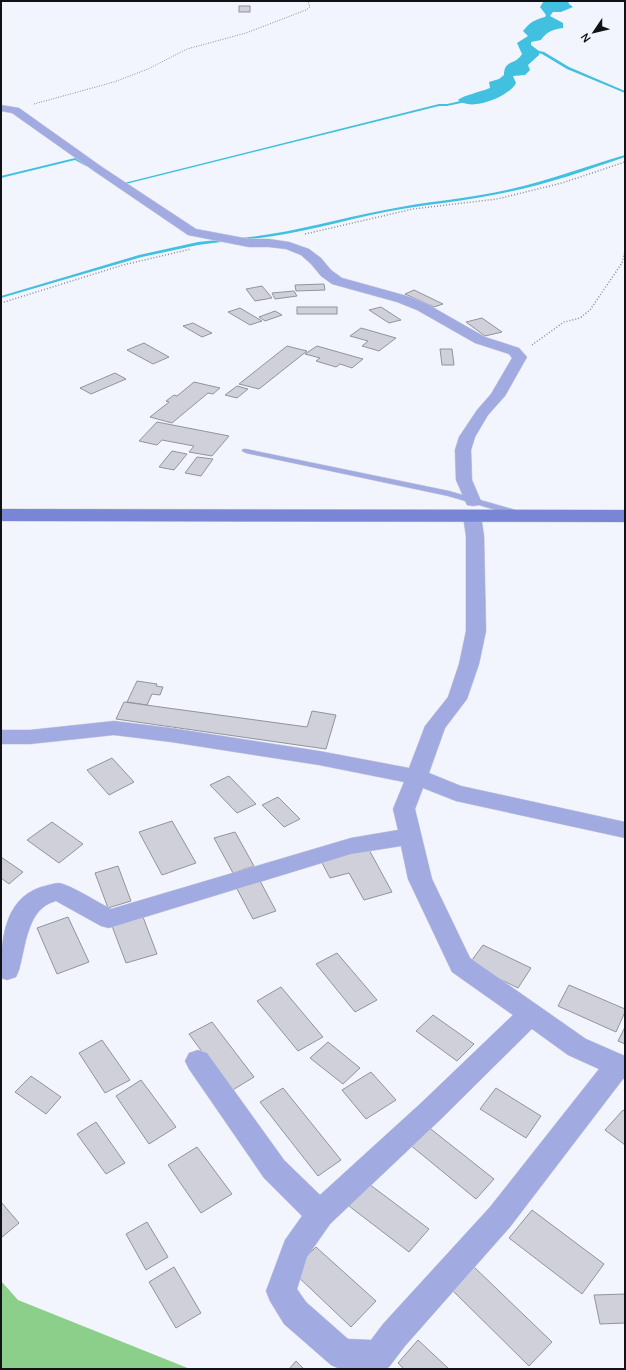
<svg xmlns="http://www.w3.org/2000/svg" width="626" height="1370" font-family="Manrope,sans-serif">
  <rect width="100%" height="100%" fill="#f3f5fe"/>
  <path fill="#8bcf8b" d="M1,1281L18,1300L190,1369H1Z"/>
  <path fill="#42c0e0" d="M544,1H568L569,4L573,7L561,12H553L550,16L563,23V28C553,29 546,32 541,40L531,42V45L539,51V55L528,65L530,70L525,75L513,76L516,83C509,97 471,112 458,100C462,96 483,91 490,88L489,82L499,79L504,75C504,59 515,66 522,54L517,43L528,36L523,31C530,22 534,20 545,17L546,15L540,7Z"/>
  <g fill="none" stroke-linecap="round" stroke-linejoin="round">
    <g fill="#42c0e0" fill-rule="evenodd">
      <path d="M531,49L544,52L569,67L625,91V93L567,69L542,54L530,51Z"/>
      <path d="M465,100L466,102L447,106H439L118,186L116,185L439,104H447Z"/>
      <path d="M625,155V157C587,170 548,184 508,192C468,201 426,204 385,212C336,222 289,237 239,240L237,239L239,238C289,234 336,219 385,210C427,201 470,199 511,189C550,180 587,166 625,155Z"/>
      <path d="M75,158L89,165L86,166L75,160L1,178V176Z"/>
      <path d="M227,239H229V241L198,245L142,257L1,298V296L139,255L198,242Z"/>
    </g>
  </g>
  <g fill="#cfd0d9" stroke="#92939c">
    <rect x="239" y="6" width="11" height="6"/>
    <path d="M324,284L325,290L296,291L295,285Z"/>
    <path d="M262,286L272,298L255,301L246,289Z"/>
    <path d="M414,290L443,304L434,307L405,294Z"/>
    <path d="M294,291L297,296L275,299L272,293Z"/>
    <rect x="297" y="307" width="40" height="7"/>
    <path d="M381,307L401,320L389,323L369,310Z"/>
    <path d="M240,308L262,321L250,325L228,312Z"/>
    <path d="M275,311L282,315L265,321L259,317Z"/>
    <path d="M482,318L502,332L485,336L466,322Z"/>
    <path d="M193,323L212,333L202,337L183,326Z"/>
    <path d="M361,328L396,338L379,351L362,346L368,341L350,336Z"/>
    <path d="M144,343L169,357L153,364L127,350Z"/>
    <path d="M287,346L307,351L259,389L239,384Z"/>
    <path d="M317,346L363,359L352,368L340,364L336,367L316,361L320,358L305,354Z"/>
    <path d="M440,349H452L454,365H442Z"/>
    <path d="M115,373L126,379L91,394L80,388Z"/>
    <path d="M194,382L220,388L213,394L208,393L172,423L150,417L169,402L166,401L174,395L177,396Z"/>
    <path d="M237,386L248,389L237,398L225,395Z"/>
    <path d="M157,422L229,436L212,456L189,452L194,446L162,440L157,445L139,441Z"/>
    <path d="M172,451L187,454L174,470L159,467Z"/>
    <path d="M197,457L213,459L201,476L185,473Z"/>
    <path d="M137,681L157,684L156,686L163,687L160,695L152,694L147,705L127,702Z"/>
    <path d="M124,702L307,727L312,711L336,715L326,749L116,719Z"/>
    <path d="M112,758L134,782L109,795L87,770Z"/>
    <path d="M229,776L256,804L237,813L210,785Z"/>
    <path d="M278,797L300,819L284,827L262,805Z"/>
    <path d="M172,821L196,863L162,875L139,832Z"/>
    <path d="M52,822L83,844L59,863L27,840Z"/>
    <path d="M235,832L254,866L233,873L214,838Z"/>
    <path d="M367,846L392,892L364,900L349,873L330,878L320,859Z"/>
    <path d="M1,857L23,872L9,884L1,878Z"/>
    <path d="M118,866L131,901L108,908L95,873Z"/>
    <path d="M259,879L276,911L253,919L236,887Z"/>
    <path d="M68,917L89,962L57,974L37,928Z"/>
    <path d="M143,917L157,954L126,963L112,926Z"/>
    <path d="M483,945L531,968L518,988L469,964Z"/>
    <path d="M337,953L377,1000L355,1012L316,964Z"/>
    <path d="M569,985L625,1009V1012L616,1032L558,1006Z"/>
    <path d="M281,987L323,1037L298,1051L257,1001Z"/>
    <path d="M433,1015L474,1044L457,1061L416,1031Z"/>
    <path d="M212,1022L254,1077L231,1091L189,1034Z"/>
    <path d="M625,1027V1044L618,1041Z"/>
    <path d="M102,1040L130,1080L105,1093L79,1053Z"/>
    <path d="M328,1042L360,1068L343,1084L310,1058Z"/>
    <path d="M371,1072L396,1100L366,1119L342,1090Z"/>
    <path d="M31,1076L61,1097L46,1114L15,1092Z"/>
    <path d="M141,1080L176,1127L149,1144L116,1096Z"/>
    <path d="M283,1088L341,1160L318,1176L260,1102Z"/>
    <path d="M496,1088L541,1116L526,1138L480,1109Z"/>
    <path d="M623,1110L625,1111V1145L605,1130Z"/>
    <path d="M96,1122L125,1163L106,1174L77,1134Z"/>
    <path d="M427,1126L494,1179L476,1199L409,1144Z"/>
    <path d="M197,1147L232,1194L201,1213L168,1165Z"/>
    <path d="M369,1184L429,1229L409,1252L349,1206Z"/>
    <path d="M1,1202L19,1223L2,1237H1Z"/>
    <path d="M532,1210L604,1264L582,1294L509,1238Z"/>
    <path d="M147,1222L168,1257L146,1270L126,1234Z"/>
    <path d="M316,1247L376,1301L351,1327L292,1271Z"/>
    <path d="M473,1266L552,1342L529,1366L450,1288Z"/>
    <path d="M174,1267L201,1313L176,1328L149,1282Z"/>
    <path d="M625,1294V1323L600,1324L594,1295Z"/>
    <path d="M418,1340L449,1369H404L398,1363Z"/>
    <path d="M296,1361L304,1369H289Z"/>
  </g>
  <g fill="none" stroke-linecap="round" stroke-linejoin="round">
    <defs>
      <path id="lane" d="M243,449H246L449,491L519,511L520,513L516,516L448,496L246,453L242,451Z"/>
      <g id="street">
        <path d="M1,105L19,108L102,167L196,229L249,239H269L289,242L309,249L321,258L331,270L342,278L407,296L427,304L485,337L519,348L527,357L505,396L488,415L475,437L471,450L472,480L481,501L479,505L473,506L467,505L456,480L455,450L459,437L477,410L491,394L512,358L509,354L475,343L417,310L397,302L332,284L321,276L311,264L301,255L286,249L269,247H249L188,235L94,171L12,113L1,111Z"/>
        <path d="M472,511L478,512L481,516L484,536L486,631L479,664L467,699L445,728L429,773L461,786L625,822V838L456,801L423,788L415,809L432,879L470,958L586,1039L625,1056V1079H623L510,1227L405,1346L389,1367L385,1369H340L331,1365L284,1324L270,1301L266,1291L285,1240L302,1216L264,1178L189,1069L185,1061L189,1053L198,1050L207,1053L284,1160L320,1195L421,1103L513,1015L452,972L408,879L401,846L351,854L109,928L101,926L56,901C27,908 26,946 19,970L16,977L7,980L1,978C1,944 2,900 41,887C46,886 54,883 59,883C71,885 99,903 111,909L351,838L398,830L393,809L404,782L319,765L171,742L114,735L30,744H1V730H30L114,721L171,728L319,751L409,768L425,726L448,697L459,664L466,631V536L463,516L466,512ZM532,1029L568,1055L599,1069L490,1207L383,1324L371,1340L348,1339L306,1302L297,1289L307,1257L330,1224L441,1119Z"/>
      </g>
      <path id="secondary" d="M1,509L625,510V522L1,521Z"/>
    </defs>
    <use href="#lane" stroke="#cfd1d9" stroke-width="1"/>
    <use href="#street" stroke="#cfd1d9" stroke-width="1"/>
    <use href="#secondary" stroke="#cfd1d9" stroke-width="1"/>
    <path stroke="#8b8d93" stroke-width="1" stroke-dasharray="1 1.5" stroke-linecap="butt" d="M34,104L114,82L148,69L187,49L246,33L306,10L310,7L308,1"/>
    <g stroke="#8b8d93" stroke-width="1.5" stroke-dasharray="1 2" stroke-linecap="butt">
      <path d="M305,234L413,209L497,199L562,183L625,162"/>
      <path d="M1,303L123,265L191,249"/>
      <path d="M532,345L564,322L580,318L590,310L622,263L625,251"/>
    </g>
    <use href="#lane" fill="#a1abe2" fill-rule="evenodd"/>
    <use href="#street" fill="#a1abe2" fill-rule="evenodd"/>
    <use href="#secondary" fill="#7985d5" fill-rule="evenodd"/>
  </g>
  <rect width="626" height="1370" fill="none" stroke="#111215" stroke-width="4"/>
  <g transform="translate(594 32) rotate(235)" stroke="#f3f5fe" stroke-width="3" paint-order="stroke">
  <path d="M0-3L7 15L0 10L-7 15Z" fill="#111215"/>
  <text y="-6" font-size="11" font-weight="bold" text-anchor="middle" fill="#111215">N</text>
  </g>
</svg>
